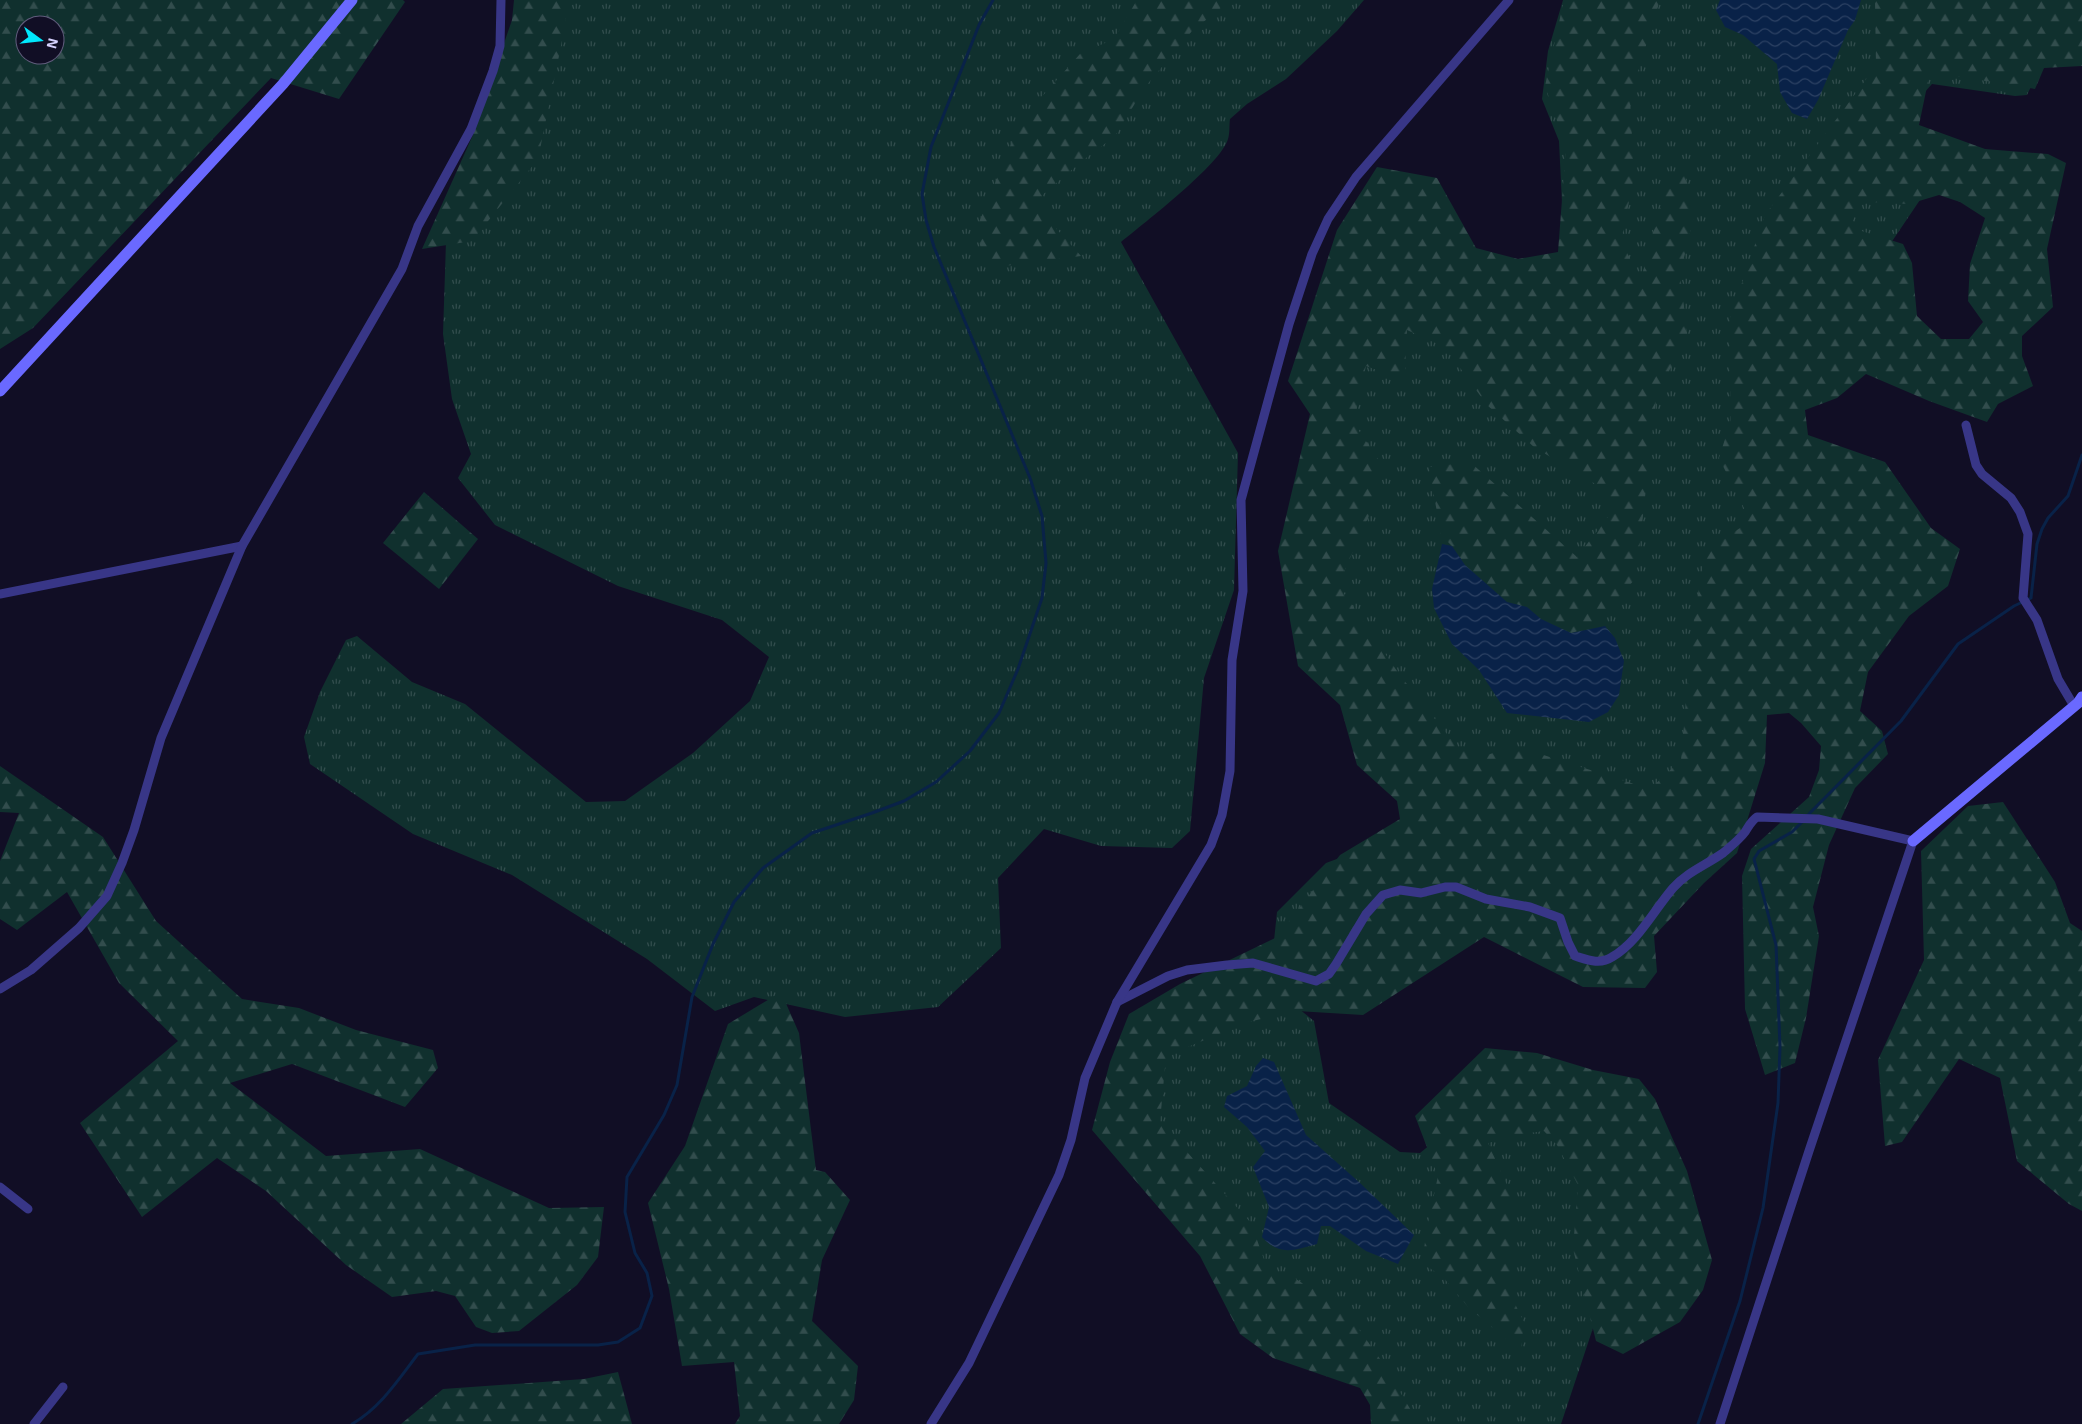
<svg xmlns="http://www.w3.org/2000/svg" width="2082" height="1424" font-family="'Exo 2',sans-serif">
  <defs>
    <pattern id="grass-tufts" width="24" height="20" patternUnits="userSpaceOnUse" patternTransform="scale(1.25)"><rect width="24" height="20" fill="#10302e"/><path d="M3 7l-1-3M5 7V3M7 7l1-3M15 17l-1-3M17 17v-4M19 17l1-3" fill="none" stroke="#324d4d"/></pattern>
    <pattern id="forest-firs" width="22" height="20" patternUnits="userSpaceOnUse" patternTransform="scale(1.25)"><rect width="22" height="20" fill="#10302e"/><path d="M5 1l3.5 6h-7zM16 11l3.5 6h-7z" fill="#324d4d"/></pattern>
    <pattern id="water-waves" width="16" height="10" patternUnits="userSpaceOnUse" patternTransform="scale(1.25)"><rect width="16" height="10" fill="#092248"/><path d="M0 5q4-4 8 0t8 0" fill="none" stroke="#2c4163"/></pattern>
  </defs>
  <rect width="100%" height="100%" fill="#110e25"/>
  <g fill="url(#grass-tufts)">
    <path d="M554,0H1364L1337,31L1286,79L1247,104L1230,119C1229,126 1230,133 1228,139C1221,164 1144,223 1121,242L1238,453L1234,590L1204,678L1190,831L1172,848L1101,846L1044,829L998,878L1001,948L938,1007L845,1017L754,997L715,1011L647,959L512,875L413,834L310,764L304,737L320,692L346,640L357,636L412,682L465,704L586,802L625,801L693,753L750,701L769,657L722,620L618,586L495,525L458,478L471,454L452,399L443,334L446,242Z"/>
    <path d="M1563,0H2069L2032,48L2035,78L2027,95L2015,96L1932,84L1903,116L1926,191L1872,271L1777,365L1780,494L1694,752L1556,907L1272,960L1277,912L1326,863L1394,838L1408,805L1301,637L1362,297L1483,367L1564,244L1559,141L1542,99L1548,51Z"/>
    <path d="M1278,992L1314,1021L1329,1103L1400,1152L1420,1153L1452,1127L1543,1126L1561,1140L1581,1186L1596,1319L1561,1424H1390V1412L1284,1299L1136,1112L1142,1047Z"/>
  </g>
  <g fill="url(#forest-firs)" fill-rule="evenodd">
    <path d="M0,0H403L405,2L339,99L271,78L33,328L0,349ZM25,25H55V55H25Z"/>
    <path d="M514,0H569L560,51L538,159L472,241L422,249L472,137L512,20Z"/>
    <path d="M1137,0H1231L1192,31L1145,87L1115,136L1082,161L1033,203L1081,256L989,268L975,232L1021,120L1080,54L1114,39Z"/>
    <path d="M1564,0H1660L1630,98L1634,177L1621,241L1641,280L1658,212L1680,162L1696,208L1680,274L1688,340L1657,390L1636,578L1592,627L1571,633L1541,619L1527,607L1507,602L1465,565L1452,546L1441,535L1429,467L1470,462L1577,557L1611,513L1597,485L1534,447L1487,405L1445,347L1407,330L1405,372L1393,376L1366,366L1353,422L1378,459L1376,500L1338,585L1399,674L1458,748L1487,755L1515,746L1650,789L1681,760L1692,632L1705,551L1740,528L1747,514L1719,458L1731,420L1729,321L1765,215L1876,66L1875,0H2082V66L2044,68L2035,89L1930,72L1919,125L1985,149L2048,154L2066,163L2047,249L2053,307L2022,336V356L2033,386L1998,404L1987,422L1929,401L1866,374L1837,398L1805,410L1808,435L1885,462L1931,528L1960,549L1948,586L1909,616L1868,672L1860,711L1882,731L1888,754L1855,788L1829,845L1813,907L1819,936L1806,1018L1795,1063L1765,1075L1745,1009L1742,876L1751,849L1809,797L1819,770L1821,746L1801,723L1789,713L1767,715L1765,763L1737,853L1704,883L1654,936L1657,972L1645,988L1583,987L1484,937L1363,1015L1297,1011L1248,1022L1166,1056L1160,1122L1251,1223L1267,1268L1296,1279L1308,1287L1331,1290L1380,1359L1412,1412L1410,1424H1371L1370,1405L1360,1388L1273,1358L1240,1334L1200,1256L1092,1130L1110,1062L1129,1014L1180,984L1277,937L1340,855L1400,819L1397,801L1357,765L1340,705L1298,666L1278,551L1310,414L1288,381L1337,230L1377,167L1437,178L1476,248L1518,259L1558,252L1566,147L1545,86ZM1939,195L1960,202L1985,218L1970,264L1968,301L1983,322L1969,339H1941L1917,316L1912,263L1903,244L1852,228L1855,206L1870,202L1909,204Z"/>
    <path d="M424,492L478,539L439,589L383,543Z"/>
    <path d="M0,766L103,837L156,921L242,999L299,1008L356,1030L433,1050L438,1068L405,1107L292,1064L230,1083L326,1156L420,1149L549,1208L604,1207L598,1257L577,1285L519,1331L492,1333L476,1327L455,1296L436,1291L392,1297L346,1265L266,1191L217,1158L142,1217L80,1123L178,1041L119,983L67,892L17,930L0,919V861L19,813L0,812Z"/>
    <path d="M2003,802L2055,882L2070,923L2082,931V1211L2069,1204L2017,1161L2000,1078L1959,1059L1902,1142L1885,1146L1878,1060L1924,960L1921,851L1968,806Z"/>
    <path d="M781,992L799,1033L816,1170L825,1172L850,1200L822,1260L812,1321L858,1366L854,1400L839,1424H735L740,1416L734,1362L682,1366L669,1289L648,1203L685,1146L728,1024Z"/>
    <path d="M1485,1048L1537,1053L1593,1070L1639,1079L1655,1099L1687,1171L1712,1260L1703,1290L1680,1322L1623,1354L1596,1341L1573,1249L1578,1185L1557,1145L1544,1131L1523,1134L1488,1143L1511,1194L1513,1300L1524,1322L1521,1352L1468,1307L1443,1277L1422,1263L1427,1228L1438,1176L1415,1116Z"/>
    <path d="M618,1372L632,1424H401L443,1389L584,1379Z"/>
  </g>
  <g fill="url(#water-waves)">
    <path d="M1720,0H1861L1855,20L1848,30L1818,100L1807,119L1792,113L1780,92L1777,64L1743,35L1725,27L1716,10Z"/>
    <path d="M1442,544L1452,546L1465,565L1507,602L1527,607L1541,619L1571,633L1605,626L1615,638L1624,661L1619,695L1608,712L1589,722L1507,713L1479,670L1452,644L1434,608L1432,589Z"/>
    <path d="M1263,1058L1274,1062L1306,1135L1360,1183L1414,1235L1398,1264L1366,1251L1330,1226H1321L1317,1244C1294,1250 1280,1257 1262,1237L1269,1207L1253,1167L1265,1151L1247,1127L1224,1107L1227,1096L1247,1086L1256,1066Z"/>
  </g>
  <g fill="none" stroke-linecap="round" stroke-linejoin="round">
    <g stroke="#092248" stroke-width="3">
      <path d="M1807,816L1901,721L1958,644L2014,606L2031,598L2037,544L2042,529L2048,518L2068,496L2082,455"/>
      <path d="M352,1424C381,1407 398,1380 418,1354L475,1345H598L618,1342L640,1328L652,1296L647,1273L635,1253L625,1212L627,1177L664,1115L677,1085L692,997L713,944L734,902L763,868L812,833L872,813L904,801L936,782L970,751L999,713L1018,669L1042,598L1046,563L1042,516L1030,478L934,247L926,220L922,194L931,147L979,25L993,0"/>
      <path d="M1698,1424L1740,1301L1763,1208L1778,1103L1780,1047L1776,945L1754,859L1759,851L1792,832L1803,821"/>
    </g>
    <g stroke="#383687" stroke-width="9">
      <path d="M1966,425L1976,465L1982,474L2011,498L2020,512L2028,534L2023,598L2037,620L2058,679L2074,706"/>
      <path d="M0,594L242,546"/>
      <path d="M0,989L31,970L79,928L107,896L122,863L134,830L161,738L242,546L402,269L418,226L471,129L493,71L500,46L501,0"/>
      <path d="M1117,1002L1168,976L1187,970L1227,965L1253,963L1316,981L1329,974L1336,964L1366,914L1383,895L1400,890L1421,893L1445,887H1456L1486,899L1530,907L1560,918L1568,942L1575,956C1588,960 1600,965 1612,957C1638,942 1654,910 1673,888C1687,872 1706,865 1723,853C1730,847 1740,839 1745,832C1749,826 1751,821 1757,817L1818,819L1913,841L1809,1151L1720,1424"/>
      <path d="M0,1187L28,1209"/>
      <path d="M34,1424L63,1387"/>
      <path d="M931,1424L969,1363L1059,1175L1071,1140L1085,1078L1117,1002L1211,845L1222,815L1230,771L1232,660L1243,591L1241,500L1289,324L1312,254L1328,219L1356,177L1509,0"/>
    </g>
    <g stroke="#6a69ff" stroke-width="11">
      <path d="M0,391L283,84L352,0"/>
      <path d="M1913,841L2078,703L2082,697"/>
    </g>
  </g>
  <g transform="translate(40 40) rotate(105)"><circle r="24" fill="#110e25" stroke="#605c7c"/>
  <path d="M0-4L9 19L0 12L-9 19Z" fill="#00e8fd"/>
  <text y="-8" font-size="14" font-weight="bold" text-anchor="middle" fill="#d6d2ff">N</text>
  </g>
</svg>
